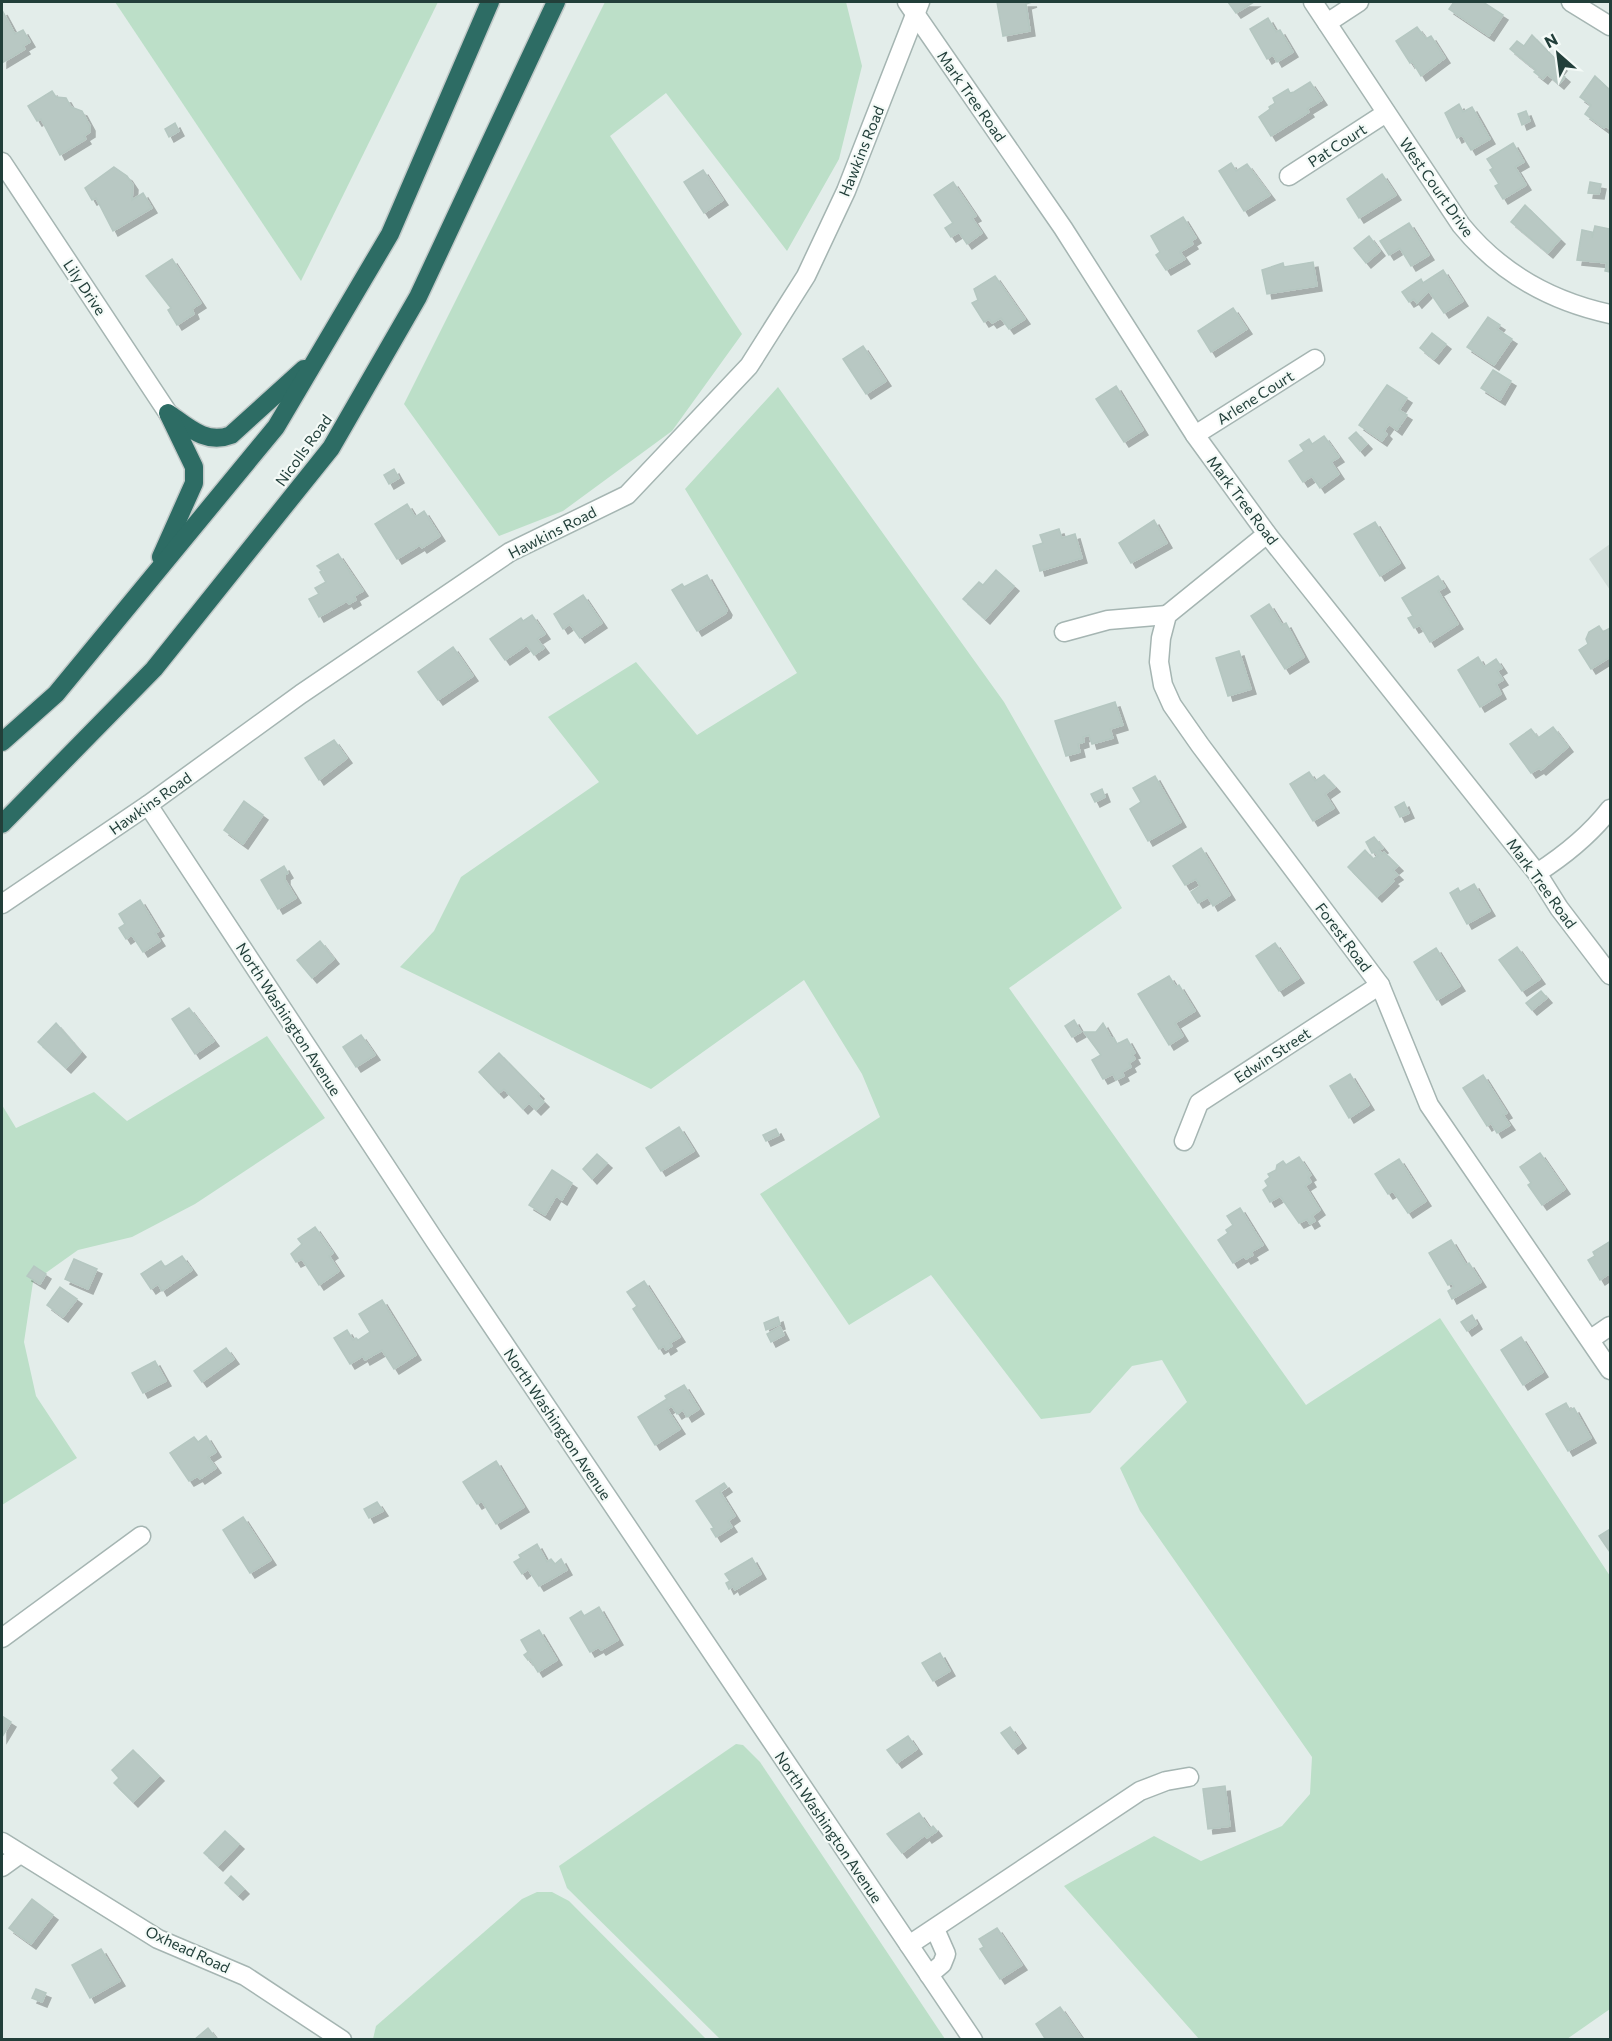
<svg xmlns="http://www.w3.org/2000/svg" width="1612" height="2041" font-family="Commissioner,sans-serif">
  <defs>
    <filter id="shadow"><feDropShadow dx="5" dy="5" stdDeviation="0" flood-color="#0004"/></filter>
  </defs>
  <rect width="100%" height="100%" fill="#e3edea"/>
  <path fill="#d1ddd9" d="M1610,544V590L1589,559Z"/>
  <g fill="#bcdfc8">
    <path d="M115,2H438L301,281Z"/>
    <path d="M605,2H846L862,66L839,159L787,251L666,93L610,136L742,334L672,431L563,511L499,536L404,404Z"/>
    <path d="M778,387L1004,702L1122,908L1009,988L1306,1405L1440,1318L1610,1576V2009L1567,2039H1199L1064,1886L1154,1836L1201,1861L1282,1826L1310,1794L1312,1757L1140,1511L1120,1468L1187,1402L1162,1360L1132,1366L1090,1413L1041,1419L931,1275L849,1325L760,1194L880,1117L862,1074L804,980L651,1089L400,967L434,931L461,877L599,782L548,717L636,662L697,735L797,673L685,489Z"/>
    <path d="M267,1036L325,1118L195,1204L132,1237L78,1250L33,1282L24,1342L36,1396L77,1458L2,1505V1105L16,1128L94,1092L127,1121Z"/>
    <path d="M736,1744L743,1745L760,1762L945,2039H720L567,1888L559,1866Z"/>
    <path d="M537,1892H552L569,1901L706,2039H373L376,2026L522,1899Z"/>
  </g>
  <g fill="#b8c8c3" stroke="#b5c7c1" stroke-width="1.5" filter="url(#shadow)">
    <path d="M997,2H1032L1026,4L1030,31L1003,36Z"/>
    <path d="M1228,2H1254L1236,13Z"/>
    <path d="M1454,2H1483L1503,15L1489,36L1449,9Z"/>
    <path d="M2,10L15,34L23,30L30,42L23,46L25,49L2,63Z"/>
    <path d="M1268,18L1276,32L1280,30L1293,52L1277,62L1273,55L1267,59L1250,29Z"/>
    <path d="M1417,27L1426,39L1431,36L1445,58L1421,76L1412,61L1410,63L1396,41Z"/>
    <path d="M1532,35L1562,66L1558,71L1565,77L1559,84L1547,74L1543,79L1534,72L1536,70L1510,49L1517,41L1524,46Z"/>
    <path d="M1595,76L1610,90V129L1606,126L1604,128L1585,114L1591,105L1580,97Z"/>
    <path d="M1310,82L1322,100L1307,109L1309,112L1271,136L1259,117L1270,109L1269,107L1275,103L1273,98L1288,89L1290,93L1294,92Z"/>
    <path d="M52,91L56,97L66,98L71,107L82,111L90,126V132L84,136L86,139L60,155L41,119L37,121L28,106Z"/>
    <path d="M1459,104L1463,112L1472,107L1490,139L1471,150L1462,135L1457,138L1445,113Z"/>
    <path d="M1526,111L1530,121L1522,125L1518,114Z"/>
    <path d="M175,123L179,131L169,137L165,129Z"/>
    <path d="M1513,143L1524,162L1515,167L1526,185L1503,199L1495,186L1499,184L1490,170L1493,168L1487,159Z"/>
    <path d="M1231,163L1236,171L1247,164L1270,195L1244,211L1219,171Z"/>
    <path d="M114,167L127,176L133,185L132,200L143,193L152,208L113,231L96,198L92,200L85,188Z"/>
    <path d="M703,170L723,200L704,213L684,182Z"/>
    <path d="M1382,174L1396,195L1359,218L1347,199Z"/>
    <path d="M953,182L976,216L972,218L982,233L967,244L959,232L951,237L945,228L953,223L934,195Z"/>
    <path d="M1590,182L1601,184L1599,194L1588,193Z"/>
    <path d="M1525,205L1560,239L1548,253L1511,222Z"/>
    <path d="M1183,217L1196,238L1191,241L1193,244L1180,252L1185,259L1166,270L1156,255L1160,252L1151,236Z"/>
    <path d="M1409,223L1429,255L1411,266L1400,248L1389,255L1380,241Z"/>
    <path d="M1595,226L1610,229V272L1605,271L1607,263L1577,260L1582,230L1592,232V238Z"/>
    <path d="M1369,236L1380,251L1366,263L1354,248Z"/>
    <path d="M172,259L201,303L192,309L194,314L177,325L168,310L171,308L146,276Z"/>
    <path d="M1313,262L1317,286L1267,294L1262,270L1283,263L1284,267Z"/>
    <path d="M1443,270L1463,301L1444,313L1429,291L1417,303L1414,299L1409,302L1402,292L1421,279L1423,283Z"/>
    <path d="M995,276L1025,319L1009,329L1001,318L992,323L989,319L984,322L972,303L978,300L974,289Z"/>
    <path d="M1233,308L1247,329L1211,352L1198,331Z"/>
    <path d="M1488,317L1500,325L1497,329L1512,339L1494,365L1467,347Z"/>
    <path d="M1432,333L1446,344L1434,359L1420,348Z"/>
    <path d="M863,346L886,381L866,394L843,359Z"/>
    <path d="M1493,370L1511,381L1500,400L1481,388Z"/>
    <path d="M1387,385L1407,398L1399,410L1407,415L1397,430L1389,424L1384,431L1387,434L1382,441L1359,425Z"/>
    <path d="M1116,386L1143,430L1124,442L1096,399Z"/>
    <path d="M1356,432L1367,444L1360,451L1349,438Z"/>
    <path d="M1324,436L1339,457L1331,462L1339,474L1320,488L1312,476L1303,482L1289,461L1304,451L1300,445L1309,439L1312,444Z"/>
    <path d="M394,469L399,478L389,484L384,475Z"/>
    <path d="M407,504L415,517L424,511L440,536L422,548L420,545L397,559L375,524Z"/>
    <path d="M1154,520L1167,543L1131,563L1119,543Z"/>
    <path d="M1375,522L1400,563L1380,576L1354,534Z"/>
    <path d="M1059,529L1062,538L1075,534L1082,558L1040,571L1033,546L1043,543L1040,535Z"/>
    <path d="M338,554L363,591L354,596L356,600L349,604L347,601L319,617L309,599L319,594L315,588L326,582L320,572L322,571L317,566Z"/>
    <path d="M996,570L1014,586L985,619L963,599L979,582L983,585Z"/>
    <path d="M707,575L727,610L726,613L697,631L672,590L682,584L684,587Z"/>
    <path d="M1438,576L1445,587L1438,591L1458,624L1430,642L1420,625L1414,628L1408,618L1413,616L1402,598Z"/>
    <path d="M583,595L602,623L580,638L570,624L563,629L554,614Z"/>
    <path d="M1269,604L1282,625L1286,623L1304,657L1285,669L1251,616Z"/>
    <path d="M532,615L545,634L537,639L544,648L534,655L527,645L505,660L490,639L521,618L523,621Z"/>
    <path d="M1599,626L1603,632L1610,628V657L1591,669L1579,650L1588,644L1586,639L1589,632Z"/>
    <path d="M453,647L473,676L438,700L418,672Z"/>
    <path d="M1239,651L1251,689L1228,696L1216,658Z"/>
    <path d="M1478,657L1484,667L1496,659L1502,668L1497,671L1503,680L1496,684L1501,694L1480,707L1458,670Z"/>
    <path d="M1115,702L1123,725L1110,729L1113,738L1092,744L1089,735L1083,737L1084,742L1078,744L1080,752L1066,756L1055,721Z"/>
    <path d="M1553,727L1568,747L1541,770L1539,768L1531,773L1510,744L1531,729L1538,738Z"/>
    <path d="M334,740L347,758L319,780L305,758Z"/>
    <path d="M1309,772L1315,781L1324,775L1335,787L1325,794L1334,808L1313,821L1290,784Z"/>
    <path d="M1155,776L1181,822L1148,841L1130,809L1141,802L1133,788Z"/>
    <path d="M1102,789L1105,797L1095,802L1091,794Z"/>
    <path d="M244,801L263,815L243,844L224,830Z"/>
    <path d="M1404,802L1409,813L1400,817L1395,807Z"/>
    <path d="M1374,837L1383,848L1379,850L1382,854L1384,852L1398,866L1393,870L1398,875L1392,879L1394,881L1377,897L1348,867L1365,850L1373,859L1378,856L1375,852L1372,853L1366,842Z"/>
    <path d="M1201,848L1230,895L1213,906L1208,897L1198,903L1191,892L1200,886L1196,879L1185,885L1173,866Z"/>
    <path d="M284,866L288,873L285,875V880L296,898L278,909L261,880Z"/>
    <path d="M1474,884L1490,911L1467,924L1450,893L1458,888L1460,892Z"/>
    <path d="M140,900L159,931L155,933L160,941L143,952L132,935L126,939L119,928L125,924L119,914Z"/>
    <path d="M320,941L334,959L312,978L297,960Z"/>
    <path d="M1275,943L1299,978L1279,991L1256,956Z"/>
    <path d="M1517,947L1540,979L1522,991L1499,960Z"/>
    <path d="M1436,948L1460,986L1437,1000L1414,962Z"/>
    <path d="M1169,976L1176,987L1179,985L1195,1011L1175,1023L1183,1036L1169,1045L1138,994Z"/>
    <path d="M1541,991L1547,998L1532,1010L1526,1003Z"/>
    <path d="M189,1008L214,1041L195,1054L172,1019Z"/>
    <path d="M1074,1020L1081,1032L1072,1037L1065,1026Z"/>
    <path d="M56,1023L81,1052L66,1068L38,1042Z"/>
    <path d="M1103,1023L1112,1039L1114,1038L1117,1044L1127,1039L1135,1053L1132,1054L1135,1059L1129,1063L1131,1067L1122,1072L1124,1076L1116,1080L1113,1074L1103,1079L1092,1060L1101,1055L1084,1032H1096Z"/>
    <path d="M361,1035L375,1055L356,1067L343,1047Z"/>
    <path d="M499,1053L539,1094L538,1096L544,1102L536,1110L529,1103L523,1109L504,1089L499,1093L479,1072Z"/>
    <path d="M1350,1074L1369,1105L1349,1118L1330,1086Z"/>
    <path d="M1483,1075L1507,1113L1503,1115L1510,1125L1497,1133L1491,1123L1487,1126L1463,1088Z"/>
    <path d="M679,1127L694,1151L661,1171L646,1148Z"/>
    <path d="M776,1129L779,1135L766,1141L763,1135Z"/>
    <path d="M1540,1153L1565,1189L1542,1205L1528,1185L1531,1183L1520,1167Z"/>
    <path d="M597,1154L607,1163L592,1179L583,1169Z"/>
    <path d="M1299,1157L1311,1175L1308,1177L1311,1182L1305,1186L1320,1210L1312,1216L1315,1221L1310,1224L1307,1219L1299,1223L1280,1196L1270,1202L1263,1190L1268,1186L1265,1181L1270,1177L1268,1174L1276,1170L1277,1165L1283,1161L1286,1165Z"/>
    <path d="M1399,1159L1426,1201L1408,1213L1393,1191L1388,1194L1375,1174Z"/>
    <path d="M552,1170L572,1183L562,1200L556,1196L545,1215L529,1205Z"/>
    <path d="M1240,1208L1263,1245L1251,1252L1253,1255L1246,1259L1244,1256L1233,1263L1218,1240L1228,1233L1226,1230L1233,1225L1227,1216Z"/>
    <path d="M315,1227L333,1253L329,1256L339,1271L319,1285L302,1259L296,1262L291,1254L302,1244L298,1239Z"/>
    <path d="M1451,1240L1466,1265L1469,1263L1481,1282L1452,1299L1448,1291L1454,1287L1452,1283L1448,1285L1429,1253Z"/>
    <path d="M1609,1242L1610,1273L1600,1280L1588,1260L1595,1256L1593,1252Z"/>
    <path d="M182,1256L192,1270L162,1291L158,1284L151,1289L141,1274L161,1261L165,1267Z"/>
    <path d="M74,1259L97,1269L88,1289L65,1279Z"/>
    <path d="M34,1266L46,1274L40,1284L27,1276Z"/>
    <path d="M644,1281L680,1337L670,1343L672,1346L666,1350L664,1346L659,1349L633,1309L637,1306L627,1292Z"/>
    <path d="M60,1287L77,1299L63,1317L47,1305Z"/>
    <path d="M382,1300L416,1355L394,1369L382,1350L365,1360L363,1356L350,1364L334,1338L347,1330L353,1340L356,1338L358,1340L370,1332L359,1314Z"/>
    <path d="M1472,1315L1477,1324L1467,1331L1461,1322Z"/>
    <path d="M778,1317L780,1324L766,1330L764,1323Z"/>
    <path d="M780,1327L784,1335L771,1342L767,1334Z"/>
    <path d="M1521,1337L1543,1372L1523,1385L1501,1350Z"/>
    <path d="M226,1348L234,1359L202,1382L194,1371Z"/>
    <path d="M155,1361L166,1381L143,1393L132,1373Z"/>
    <path d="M684,1385L699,1409L687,1417L683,1410L677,1414L672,1406L667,1409L680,1429L655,1445L638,1417L667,1399L665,1396Z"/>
    <path d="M1566,1403L1570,1410L1574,1408L1591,1438L1568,1451L1546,1414Z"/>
    <path d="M206,1436L216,1452L208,1457L216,1468L200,1479L198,1476L189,1481L170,1453L194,1437L198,1442Z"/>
    <path d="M496,1461L524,1507L496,1524L482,1501L477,1504L463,1482Z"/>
    <path d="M724,1483L727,1487L720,1492L735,1516L728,1521L732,1527L716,1537L711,1529L714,1528L696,1501Z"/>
    <path d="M377,1502L383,1511L369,1518L364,1509Z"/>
    <path d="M243,1517L271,1560L250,1573L223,1530Z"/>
    <path d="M1610,1529V1552L1599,1536Z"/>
    <path d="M537,1544L547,1562L551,1559L555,1564L561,1559L567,1570L539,1586L528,1569L522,1574L514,1562L521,1558L519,1555Z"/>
    <path d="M752,1558L761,1574L735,1590L733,1586L729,1589L726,1583L730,1581L725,1574Z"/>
    <path d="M599,1607L618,1640L601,1650L599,1647L590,1652L570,1618L581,1611L584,1616Z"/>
    <path d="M539,1630L557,1660L538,1672L530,1659L528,1660L524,1655L528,1652L521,1640Z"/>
    <path d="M940,1653L950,1671L933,1681L922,1663Z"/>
    <path d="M2,1716L11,1722L2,1737Z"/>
    <path d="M1010,1727L1021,1743L1013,1749L1001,1733Z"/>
    <path d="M908,1736L917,1749L897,1763L887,1750Z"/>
    <path d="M133,1750L159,1776L133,1802L114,1783L119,1778L112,1770Z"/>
    <path d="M1225,1786L1230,1826L1208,1829L1203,1789Z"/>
    <path d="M919,1813L930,1829L933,1826L937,1831L927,1838L925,1835L902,1853L887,1834Z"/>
    <path d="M225,1831L239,1844L218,1866L204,1853Z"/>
    <path d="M231,1876L244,1889L238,1895L225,1883Z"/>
    <path d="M32,1899L53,1915L31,1944L9,1928Z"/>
    <path d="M997,1928L1022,1965L1000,1979L980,1949L984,1947L979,1939Z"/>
    <path d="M101,1949L120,1981L90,1998L72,1965Z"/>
    <path d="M36,1989L46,1993L42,2002L32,1998Z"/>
    <path d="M1060,2007L1083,2040H1046L1036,2024Z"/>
    <path d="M208,2028L217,2040H194Z"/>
  </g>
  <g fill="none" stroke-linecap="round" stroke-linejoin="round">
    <defs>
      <g id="minor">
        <path d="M907,2L1063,228L1195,435L1267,534L1537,873L1559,908L1610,975"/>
        <path d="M1313,2L1461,225C1500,273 1550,301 1610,314"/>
        <path d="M1571,2L1610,26"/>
        <path d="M1327,23L1359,2"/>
        <path d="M2,162L168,413"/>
        <path d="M1289,176L1386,113"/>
        <path d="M1195,435L1315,359"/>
        <path d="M1267,534L1167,615L1161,638L1159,662L1163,685L1172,705L1200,745L1380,985L1429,1105L1610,1370"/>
        <path d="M1064,632L1108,620L1167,615"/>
        <path d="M148,805L435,1241L973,2040"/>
        <path d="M1537,873C1565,855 1589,836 1610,809"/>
        <path d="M2,904L148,805L301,694L510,552L627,495L749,366L806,276L846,191L920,2"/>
        <path d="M1184,1141L1199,1103L1380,985"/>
        <path d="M1591,1339L1610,1326"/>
        <path d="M2,1638L141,1536"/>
        <path d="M2,1842L158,1939L245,1976L342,2040"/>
        <path d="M2,1867L20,1854"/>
        <path d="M909,1945L1140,1791L1166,1781L1189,1777"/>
        <path d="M929,1975L942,1964L946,1954L935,1929"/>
      </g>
      <g id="highway">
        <path d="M168,413C188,427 206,445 231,435L304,369"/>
        <path d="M161,557L194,483V467L169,415"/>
        <path d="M2,742L56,694L276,427L390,234L490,2"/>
        <path d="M2,824L154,669L331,448L418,297L556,2"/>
      </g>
    </defs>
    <use href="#minor" stroke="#a5b5b2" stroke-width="21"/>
    <use href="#highway" stroke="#c1c9c8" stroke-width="21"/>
    <use href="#minor" stroke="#fff" stroke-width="18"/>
    <use href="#highway" stroke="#2d6c64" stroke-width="18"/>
  </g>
  <g text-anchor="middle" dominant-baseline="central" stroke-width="4.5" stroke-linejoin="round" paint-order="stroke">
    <g font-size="15" fill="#223f3a" stroke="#f4faf7">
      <text transform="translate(972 96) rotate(55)">Mark Tree Road</text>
      <text transform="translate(1337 145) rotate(-33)">Pat Court</text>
      <text transform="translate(861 151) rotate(-68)">Hawkins Road</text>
      <text transform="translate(1437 187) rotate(55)">West Court Drive</text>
      <text transform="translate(85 287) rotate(56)">Lily Drive</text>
      <text transform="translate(1255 397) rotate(-32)">Arlene Court</text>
      <text transform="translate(303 450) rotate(-54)">Nicolls Road</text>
      <text transform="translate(1243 500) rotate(53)">Mark Tree Road</text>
      <text transform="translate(552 532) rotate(-27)">Hawkins Road</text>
      <text transform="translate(150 803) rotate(-35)">Hawkins Road</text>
      <text transform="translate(1542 883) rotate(54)">Mark Tree Road</text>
      <text transform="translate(1344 937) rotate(53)">Forest Road</text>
      <text transform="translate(289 1019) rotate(57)">North Washington Avenue</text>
      <text transform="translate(1272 1055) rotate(-33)">Edwin Street</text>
      <text transform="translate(558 1424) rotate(56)">North Washington Avenue</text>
      <text transform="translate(829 1827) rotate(56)">North Washington Avenue</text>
      <text transform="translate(188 1949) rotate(25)">Oxhead Road</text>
    </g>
  </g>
  <rect width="1612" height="2041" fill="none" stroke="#223f3a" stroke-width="6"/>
  <g transform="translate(1558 54) rotate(332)" stroke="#f4faf7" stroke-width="4.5" paint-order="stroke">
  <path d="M0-4.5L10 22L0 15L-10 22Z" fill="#223f3a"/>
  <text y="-9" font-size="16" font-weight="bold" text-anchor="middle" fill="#223f3a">N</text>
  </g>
</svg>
